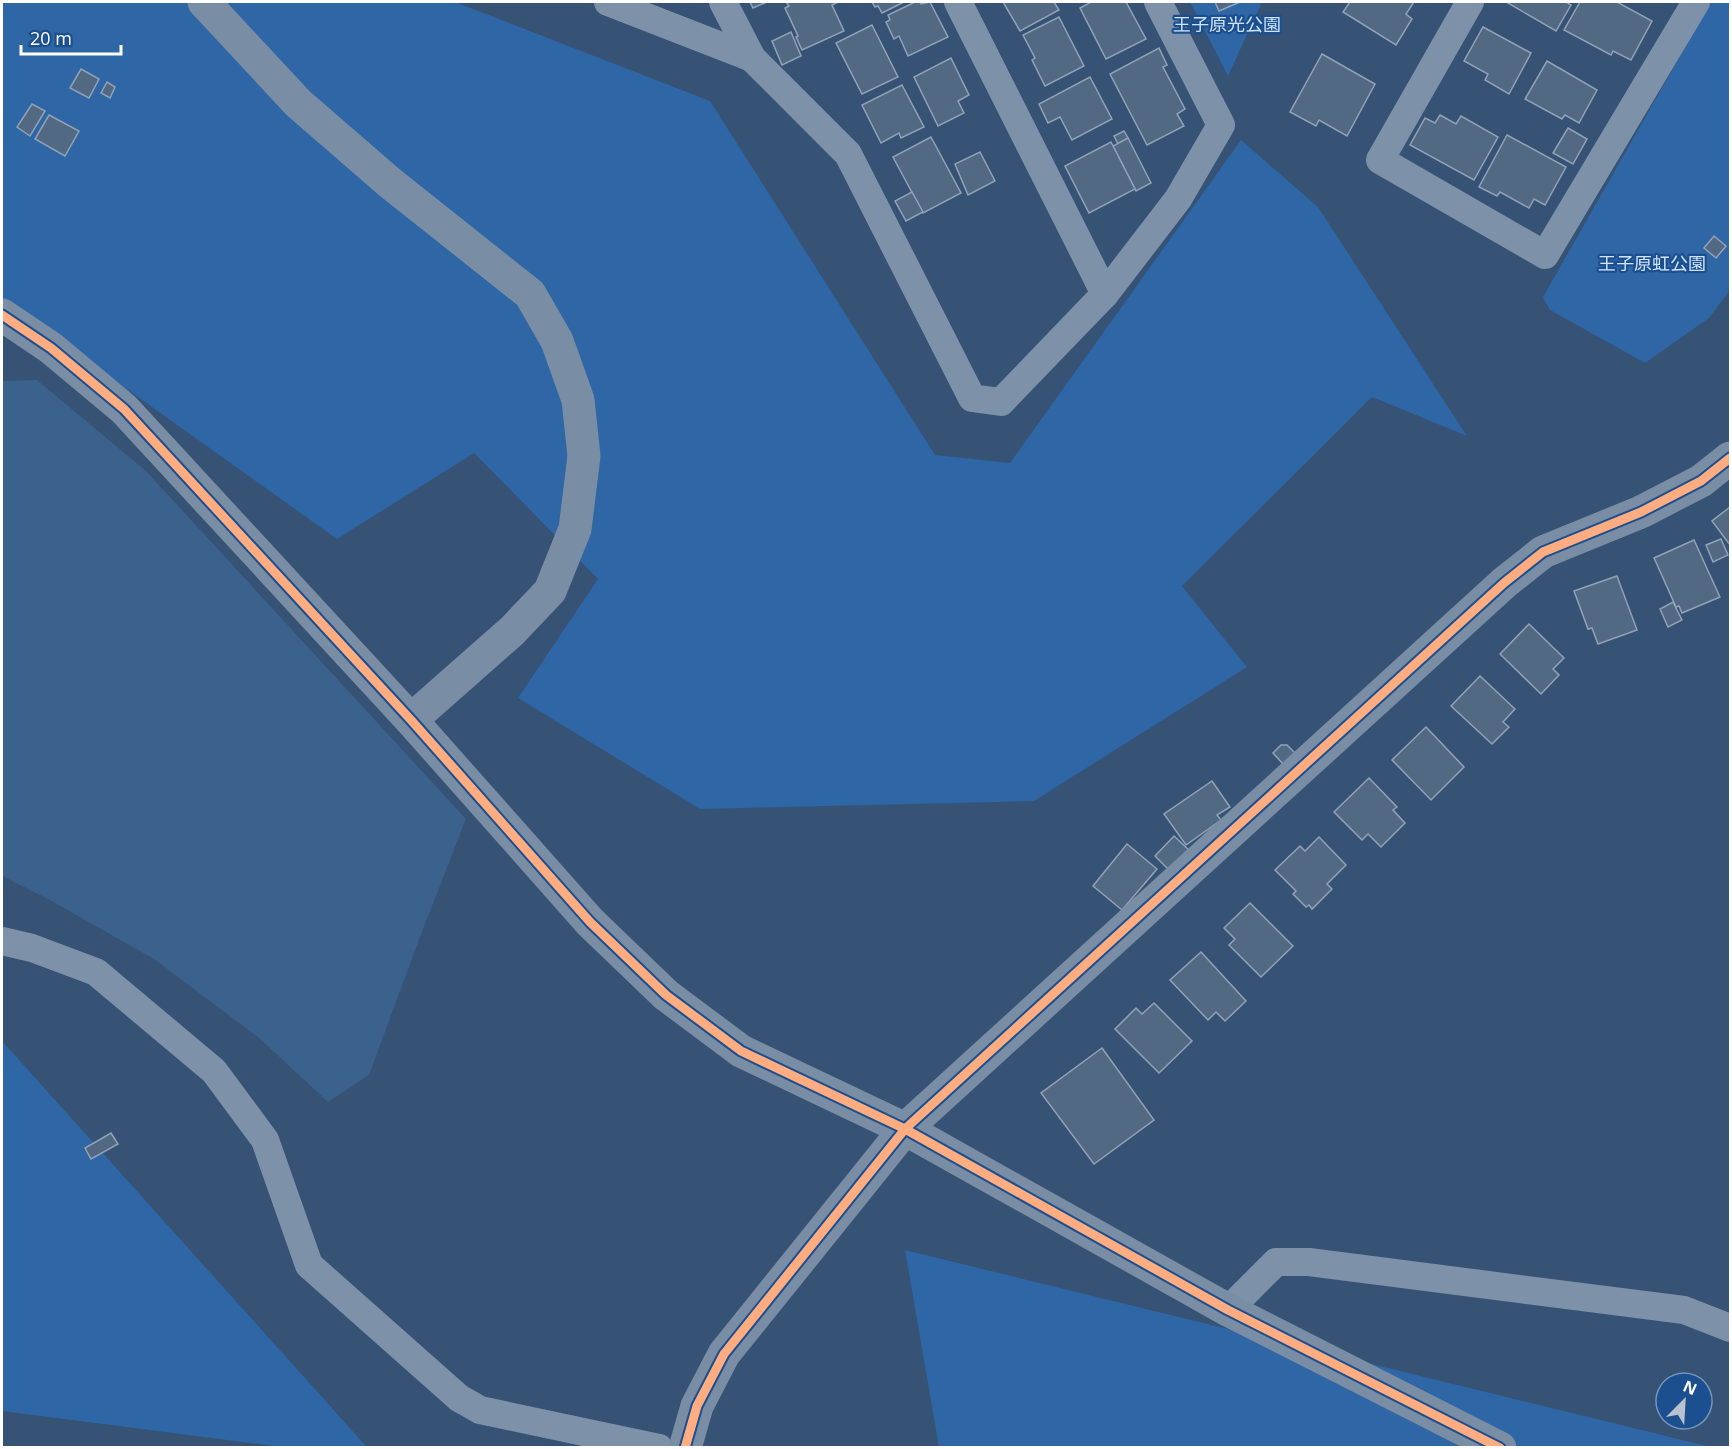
<svg xmlns="http://www.w3.org/2000/svg" width="1732" height="1449" font-family="'Open Sans','Noto Sans JP',sans-serif">
  <rect width="100%" height="100%" fill="#365274"/>
  <g fill="#2f66a5">
    <path d="M2,2H455L710,101L935,455L1010,463L1241,140L1318,207L1467,436L1372,397L1182,586L1247,667L1034,801L700,809L518,698L598,579L474,453L337,539L2,300Z"/>
    <path d="M1190,2H1262L1228,76Z"/>
    <path d="M1711,2H1730V290L1709,318L1645,363L1550,310L1543,297Z"/>
    <path d="M2,1041L367,1447H282L2,1411Z"/>
    <path d="M905,1250L1711,1447H939Z"/>
  </g>
  <path fill="#3b618d" d="M37,380L146,471L466,819L420,937L369,1075L328,1102L259,1038L154,959L48,899L2,876V381Z"/>
  <g fill="#526984" stroke="#92a2b6" stroke-width="1.5">
    <path d="M750,2H767L753,8Z"/>
    <path d="M786,2H838L832,5L844,31L802,50L796,37L798,36L785,8L789,6Z"/>
    <path d="M872,2H904L882,13L878,6L875,7Z"/>
    <path d="M915,2H920L921,4L930,2L948,37L908,56L899,36L894,39L886,22L890,20L888,15Z"/>
    <path d="M1003,2H1054L1059,10L1020,31Z"/>
    <path d="M1091,2H1126L1146,39L1106,59L1080,8Z"/>
    <path d="M1215,2H1240L1219,11Z"/>
    <path d="M1350,2H1414L1406,14L1412,19L1396,45L1343,12Z"/>
    <path d="M1509,2H1566L1571,5L1556,31L1508,3Z"/>
    <path d="M1580,2H1617L1652,21L1631,60L1613,51L1611,55L1564,30Z"/>
    <path d="M1059,17L1084,66L1045,86L1032,60L1035,58L1023,35Z"/>
    <path d="M872,25L898,77L862,94L836,43Z"/>
    <path d="M1483,27L1531,53L1509,94L1485,80L1488,74L1464,61Z"/>
    <path d="M791,32L801,56L782,65L772,41Z"/>
    <path d="M1159,48L1167,65L1163,67L1185,109L1177,114L1184,126L1147,145L1110,74Z"/>
    <path d="M1322,54L1375,84L1347,136L1319,120L1316,126L1290,112Z"/>
    <path d="M951,58L969,95L958,101L964,113L938,126L914,77Z"/>
    <path d="M1547,61L1597,90L1579,123L1565,115L1562,119L1525,99Z"/>
    <path d="M81,69L99,79L89,98L70,88Z"/>
    <path d="M1090,77L1112,119L1072,140L1060,117L1048,123L1039,104Z"/>
    <path d="M107,82L115,87L110,98L101,93Z"/>
    <path d="M902,85L924,127L901,138L899,133L881,143L862,105Z"/>
    <path d="M32,104L45,111L30,136L17,127Z"/>
    <path d="M49,115L79,131L65,156L35,139Z"/>
    <path d="M1440,115L1456,124L1461,116L1498,137L1474,180L1410,145L1425,118L1435,123Z"/>
    <path d="M1568,128L1587,139L1573,164L1553,153Z"/>
    <path d="M1124,131L1128,138L1118,144L1114,136Z"/>
    <path d="M1507,135L1566,167L1545,205L1534,199L1529,208L1500,192L1497,196L1479,187Z"/>
    <path d="M931,137L961,193L923,213L893,157Z"/>
    <path d="M1128,138L1151,183L1136,191L1113,146Z"/>
    <path d="M1111,142L1135,189L1089,213L1065,166Z"/>
    <path d="M980,152L995,181L968,195L955,164Z"/>
    <path d="M912,192L923,212L906,221L895,201Z"/>
    <path d="M1714,236L1726,246L1716,258L1704,248Z"/>
    <path d="M1730,507V545L1712,521Z"/>
    <path d="M1721,539L1728,555L1713,562L1706,545Z"/>
    <path d="M1694,540L1720,597L1682,613L1679,606L1676,607L1654,558Z"/>
    <path d="M1617,576L1637,630L1598,644L1592,628L1588,629L1574,591Z"/>
    <path d="M1673,602L1682,620L1668,627L1660,609Z"/>
    <path d="M1529,624L1564,658L1553,669L1559,675L1541,694L1500,654Z"/>
    <path d="M1480,676L1515,709L1503,722L1509,727L1492,744L1451,706Z"/>
    <path d="M1426,727L1464,767L1431,800L1392,760Z"/>
    <path d="M1281,745H1287L1295,753L1284,765L1273,753Z"/>
    <path d="M1369,778L1397,807L1393,810L1405,823L1381,847L1368,834L1362,840L1334,812Z"/>
    <path d="M1212,781L1230,807L1217,815L1221,820L1186,845L1164,814Z"/>
    <path d="M1174,836L1192,853L1172,873L1155,856Z"/>
    <path d="M1319,837L1346,865L1327,884L1332,889L1312,909L1309,905L1306,907L1293,894L1296,891L1275,870L1300,846L1305,851Z"/>
    <path d="M1127,844L1157,869L1122,910L1093,886Z"/>
    <path d="M1250,903L1293,946L1261,977L1229,945L1235,939L1224,928Z"/>
    <path d="M1201,952L1246,1001L1225,1021L1216,1012L1208,1020L1170,980Z"/>
    <path d="M1154,1003L1192,1041L1159,1073L1115,1029L1136,1008L1142,1014Z"/>
    <path d="M1102,1048L1154,1120L1094,1164L1041,1093Z"/>
    <path d="M111,1133L118,1144L91,1159L85,1148Z"/>
  </g>
  <g fill="none" stroke-linecap="round" stroke-linejoin="round">
    <g stroke="#7d92a8" stroke-width="28">
      <path d="M608,2L752,58"/>
      <path d="M723,2L752,58L848,154L972,398L1001,402L1105,294L1178,199L1221,125L1158,2"/>
      <path d="M958,2L1105,294"/>
      <path d="M1470,2L1380,160L1545,255L1696,2"/>
      <path d="M2,941L32,948L96,972L214,1071L265,1140L309,1265L459,1398L480,1410L659,1448"/>
      <path d="M1228,1310L1276,1262H1309L1684,1310L1730,1328"/>
    </g>
    <g stroke="#798da4" stroke-width="33">
      <path d="M204,2L298,103L389,182L530,294L557,341L578,400L584,456L575,529L550,591L512,631L411,720"/>
      <path d="M2,315L51,348L124,409L411,720L590,922L666,995L741,1051L905,1129L1228,1310L1500,1448"/>
      <path d="M685,1448L697,1406L724,1354L905,1129L1504,583L1543,552L1641,512L1701,481L1730,458"/>
    </g>
    <defs>
      <g id="cycleway">
        <path d="M2,315L51,348L124,409L411,720L590,922L666,995L741,1051L905,1129L1228,1310L1500,1448"/>
        <path d="M685,1448L697,1406L724,1354L905,1129L1504,583L1543,552L1641,512L1701,481L1730,458"/>
      </g>
    </defs>
    <use href="#cycleway" stroke="#1b4f8f" stroke-width="13"/>
    <use href="#cycleway" stroke="#ffac80" stroke-width="9"/>
  </g>
  <g text-anchor="middle" dominant-baseline="central" stroke-width="4.5" stroke-linejoin="round" paint-order="stroke">
    <g font-size="18" fill="#cfe3fa" stroke="#1b4f8f">
      <text x="1227" y="24">王子原光公園</text>
      <text x="1652" y="263">王子原虹公園</text>
    </g>
  </g>
  <rect width="1732" height="1449" fill="none" stroke="#ffffff" stroke-width="6"/>
  <g transform="translate(1684 1401) rotate(24)"><circle r="28" fill="#1b4f8f" stroke="#7695bc" stroke-width="1.5"/>
  <path d="M0-4.5L10 22L0 15L-10 22Z" fill="#b9c2ce"/>
  <text y="-9" font-size="16" font-weight="bold" text-anchor="middle" fill="#ffffff">N</text>
  </g>
  <path d="M21 45v9h100v-9" fill="none" stroke="#ffffff" stroke-width="3"/>
  <text x="30" y="45" font-size="18" fill="#ffffff" stroke="#1b4f8f" stroke-width="4.5" paint-order="stroke">20 m</text>
</svg>
